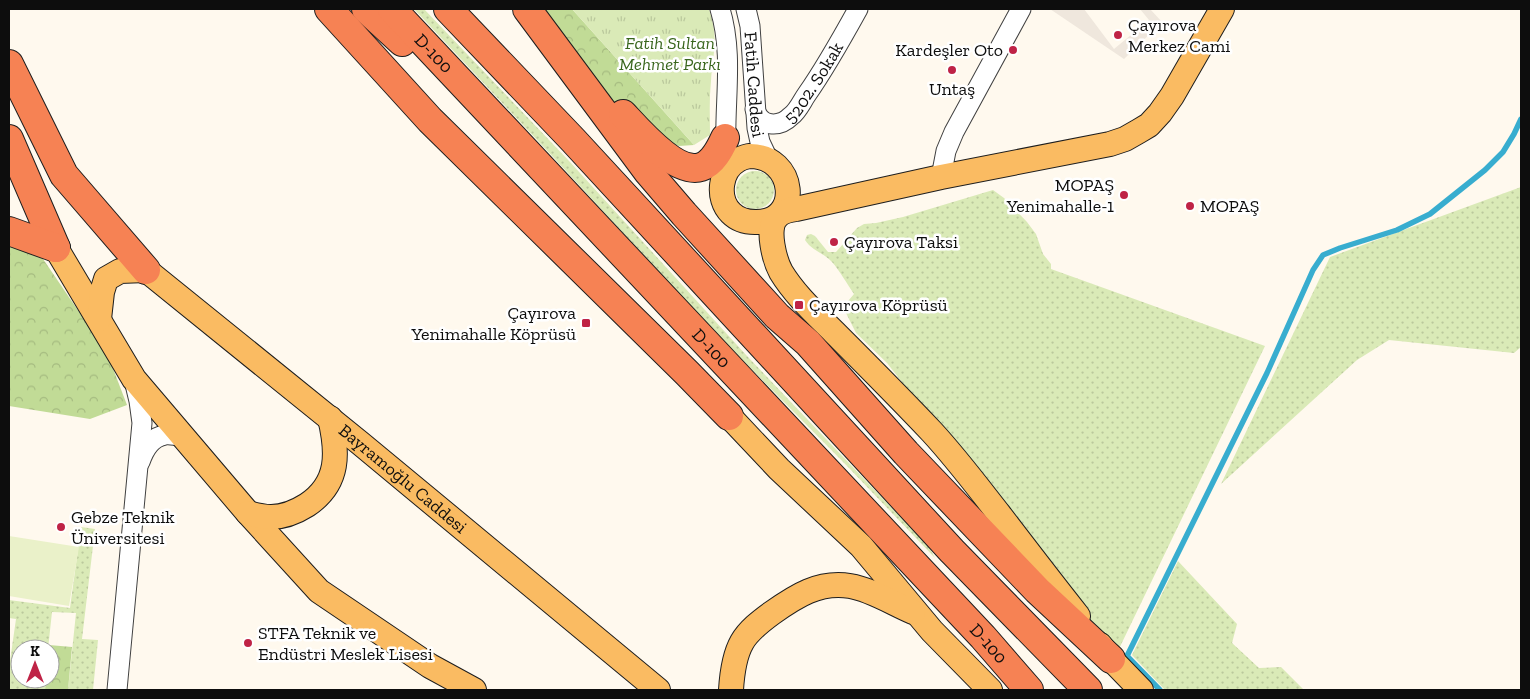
<svg xmlns="http://www.w3.org/2000/svg" width="1530" height="699" font-family="'Zilla Slab',serif">
  <defs>
    <pattern id="grass-dots" width="8" height="8" patternUnits="userSpaceOnUse" patternTransform="scale(1.25)"><rect width="8" height="8" fill="#daeab7"/><path d="M2 2h.1M6 6h.1" fill="none" stroke="#bac89c" stroke-width="1.8" stroke-linecap="round"/></pattern>
    <pattern id="forest-crowns" width="20" height="18" patternUnits="userSpaceOnUse" patternTransform="scale(1.25)"><rect width="20" height="18" fill="#c1db96"/><path d="M2 6a3 3 0 1 1 6 0M12 15a3 3 0 1 1 6 0" fill="none" stroke="#a5bb80"/></pattern>
    <pattern id="park-tufts" width="24" height="20" patternUnits="userSpaceOnUse" patternTransform="scale(1.25)"><rect width="24" height="20" fill="#daeab7"/><path d="M3 7l-1-3M5 7V3M7 7l1-3M15 17l-1-3M17 17v-4M19 17l1-3" fill="none" stroke="#bac89c"/></pattern>
  </defs>
  <rect width="100%" height="100%" fill="#fff9ee"/>
  <g fill="url(#grass-dots)">
    <path d="M414,9H424L570,162L747,356L929,547L935,558L849,468L711,328L554,158Z"/>
    <circle cx="755" cy="190" r="19"/>
    <path d="M1521,187V347L1514,353L1389,340L1357,360L1221,484L1330,257Z"/>
    <path d="M993,190L1004,198L1027,222L1036,234L1043,254L1051,264V269L1265,346L1116,655L887,363L856,333L843,307L854,294C847,284 840,271 832,262C824,253 811,250 805,240L807,235L811,234L815,236L828,252H836L857,228L864,224L876,223L903,217Z"/>
    <path d="M81,527L95,529L82,639L98,640L93,690H68L76,613L52,612L48,649H20V679H46L45,690H9V668L16,619L9,618V600L70,608Z"/>
    <path d="M1178,561L1237,624L1232,643L1259,668L1281,667L1304,690H1165L1132,655Z"/>
  </g>
  <g fill="url(#forest-crowns)">
    <path d="M535,9H572L694,145L679,146L666,141L622,112Z"/>
    <path d="M9,244L41,256L107,353L127,405L90,419L9,406Z"/>
    <path d="M49,645L72,647L68,690H45L46,679H50V649H48Z"/>
  </g>
  <path fill="url(#park-tufts)" d="M572,9H709C719,39 713,52 711,81C709,99 710,117 710,135L694,145Z"/>
  <path fill="#eaf1c9" d="M9,536L79,547L69,606L9,596Z"/>
  <path fill="#efe7dd" d="M1050,9H1084L1114,49L1149,20L1140,9H1150L1162,22L1124,59Z"/>
  <g fill="none" stroke-linecap="round" stroke-linejoin="round">
    <path stroke="#38adcf" stroke-width="5.5" d="M1160,690L1127,656L1267,373L1313,270L1323,255L1340,248L1397,230L1430,214L1485,170L1503,152L1514,134L1521,119"/>
    <defs>
      <g id="minor">
        <path d="M720,9C734,55 724,102 726,149"/>
        <path id="s1" d="M746,9L750,26L757,128L760,142L768,159"/>
        <path id="s2" d="M755,109C760,127 779,128 791,116C798,111 802,101 807,94C826,67 842,38 858,9"/>
        <path d="M941,177L946,151L954,132L1021,9"/>
        <path d="M140,462C144,450 151,437 165,435C170,434 176,436 182,436"/>
        <path d="M117,690L142,423L139,401L134,380"/>
      </g>
      <g id="major">
        <path d="M749,156C796,155 803,223 755,222C746,222 737,219 731,213C716,198 720,170 738,160C741,158 745,157 749,156Z"/>
        <path d="M56,248L134,379L248,513L319,591L430,666L474,690"/>
        <path id="s3" d="M99,319L102,292L106,279L120,271L146,270L360,443L658,690"/>
        <path d="M729,416L779,469L861,546L932,631L990,690"/>
        <path d="M248,513C255,515 263,517 271,517C284,517 296,512 307,505C340,483 338,452 330,418"/>
        <path d="M1078,616C1051,582 1025,548 999,514C977,486 956,458 932,432C900,398 867,365 834,332C815,313 795,295 781,272C775,261 766,229 776,218C780,212 789,210 796,209L941,177L1110,144L1125,139L1139,131L1149,125L1160,113L1172,96L1222,9"/>
        <path d="M1100,645L1111,659L1141,690"/>
        <path d="M731,690C732,674 734,656 742,642C749,630 761,621 772,613C796,596 819,581 850,586C870,589 894,604 913,612"/>
      </g>
      <g id="highway">
        <path d="M329,9L430,120L687,373L729,416"/>
        <path d="M366,9L402,42"/>
        <path id="s4" d="M392,9L983,637L1029,690"/>
        <path d="M448,9L573,140L952,551L1088,690"/>
        <path d="M527,9L648,172L684,214L777,316L808,343L906,453L1037,590L1111,659"/>
        <path d="M9,64L64,175L146,270"/>
        <path d="M623,114C638,130 676,175 701,167C713,163 720,149 725,138"/>
        <path d="M9,139L56,248"/>
        <path d="M9,231L56,248"/>
      </g>
    </defs>
    <use href="#minor" stroke="#404040" stroke-width="21"/>
    <use href="#major" stroke="#1e1e1e" stroke-width="26"/>
    <use href="#highway" stroke="#1e1e1e" stroke-width="30"/>
    <use href="#minor" stroke="#fff" stroke-width="19"/>
    <use href="#major" stroke="#fabb62" stroke-width="24"/>
    <use href="#highway" stroke="#f68254" stroke-width="28"/>
  </g>
  <g fill="#bf2346" stroke="#fff" stroke-width="2">
    <circle cx="1118" cy="35" r="5"/>
    <circle cx="1013" cy="50" r="5"/>
    <circle cx="952" cy="70" r="5"/>
    <circle cx="1124" cy="195" r="5"/>
    <circle cx="1190" cy="206" r="5"/>
    <circle cx="834" cy="242" r="5"/>
    <rect x="794" y="300" width="10" height="10" rx="2.5"/>
    <rect x="581" y="318" width="10" height="10" rx="2.5"/>
    <circle cx="61" cy="527" r="5"/>
    <circle cx="248" cy="643" r="5"/>
  </g>
  <g text-anchor="middle" dominant-baseline="central" stroke-width="5" stroke-linejoin="round" paint-order="stroke">
    <g font-size="18" fill="#0d0d0d" stroke="#fff" text-anchor="start">
      <text x="1128" y="25">Çayırova<tspan x="1128" dy="21">Merkez Cami</tspan></text>
      <text x="1003" y="50" text-anchor="end">Kardeşler Oto</text>
      <text x="952" y="89" text-anchor="middle">Untaş</text>
      <text x="1114" y="185" text-anchor="end">MOPAŞ<tspan x="1114" dy="21">Yenimahalle-1</tspan></text>
      <text x="1200" y="206">MOPAŞ</text>
      <text x="844" y="242">Çayırova Taksi</text>
      <text x="809" y="305">Çayırova Köprüsü</text>
      <text x="576" y="313" text-anchor="end">Çayırova<tspan x="576" dy="21">Yenimahalle Köprüsü</tspan></text>
      <text x="71" y="517">Gebze Teknik<tspan x="71" dy="21">Üniversitesi</tspan></text>
      <text x="258" y="633">STFA Teknik ve<tspan x="258" dy="21">Endüstri Meslek Lisesi</tspan></text>
    </g>
    <g font-size="18" font-style="italic" fill="#39661d" stroke="#fff">
      <text x="670" y="43">Fatih Sultan<tspan x="670" dy="21">Mehmet Parkı</tspan></text>
    </g>
    <g font-size="18" fill="#0d0d0d" stroke="#fff">
      <text stroke="none"><textPath href="#s4" startOffset="61">D-100</textPath></text>
      <text stroke="none"><textPath href="#s2" startOffset="86">5202. Sokak</textPath></text>
      <text stroke="none"><textPath href="#s1" startOffset="76">Fatih Caddesi</textPath></text>
      <text stroke="none"><textPath href="#s4" startOffset="466">D-100</textPath></text>
      <text stroke="none"><textPath href="#s3" startOffset="414">Bayramoğlu Caddesi</textPath></text>
      <text stroke="none"><textPath href="#s4" startOffset="871">D-100</textPath></text>
    </g>
  </g>
  <rect width="1530" height="699" fill="none" stroke="#0d0d0d" stroke-width="20"/>
  <g transform="translate(35 664)"><circle r="24" fill="#ffffff" stroke="#9e9e9e"/>
  <path d="M0-4L9 19L0 12L-9 19Z" fill="#bf2346"/>
  <text y="-8" font-size="14" font-weight="bold" text-anchor="middle" fill="#0d0d0d">K</text>
  </g>
</svg>
